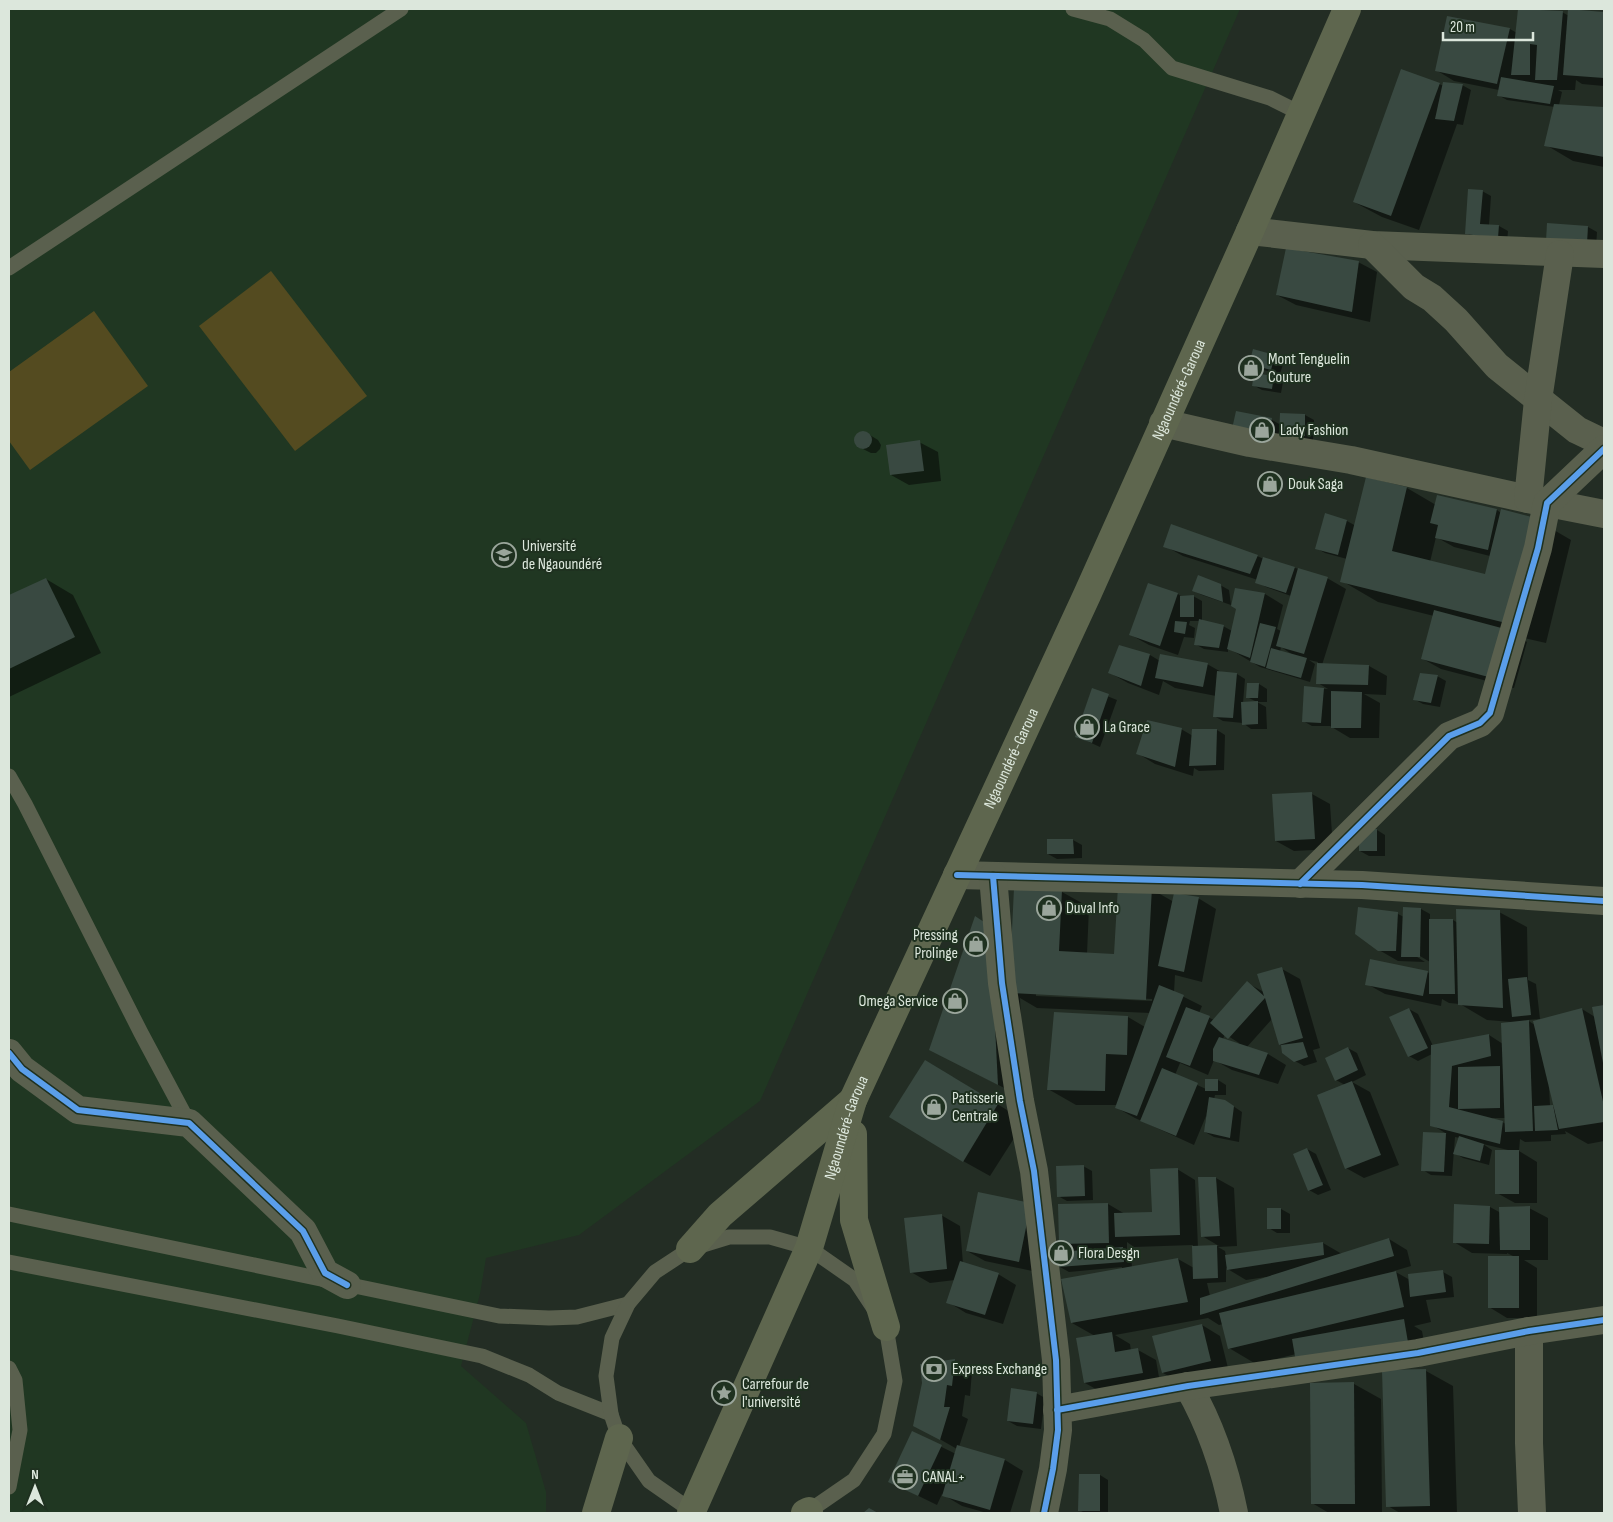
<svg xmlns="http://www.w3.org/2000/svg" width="1613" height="1522" font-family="'Sofia Sans Condensed',sans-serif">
  <rect width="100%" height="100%" fill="#232d24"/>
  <path fill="#203722" d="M9,9H1240L760,1101L579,1235L486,1258L480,1294L461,1366L526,1423L546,1492V1513H9Z"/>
  <g fill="#544b20">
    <path d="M271,271L367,396L295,451L199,326Z"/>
    <path d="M94,311L148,386L30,470L9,441V372Z"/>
  </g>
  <g fill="#0007" fill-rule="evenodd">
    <path d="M1569,10L1604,14V86L1582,84L1576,80L1575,90H1558L1562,92L1559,105L1604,109V167L1573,161L1546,145L1555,107L1507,100L1498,95L1499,90L1454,81L1436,70L1448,17L1510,29L1517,33L1562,12L1569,16Z"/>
    <path d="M1439,84L1444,86L1462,85L1471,90L1463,125L1457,124L1419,230L1382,217L1354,202Z"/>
    <path d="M1482,191L1491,196L1489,225L1499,226L1508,231L1507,242L1475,238L1466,233Z"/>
    <path d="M1548,224L1588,227L1597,232L1596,248Z"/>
    <path d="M1358,262L1377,272L1370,322L1296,305L1277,295Z"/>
    <path d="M1254,350L1275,356L1284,361L1280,374L1259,369L1250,364Z"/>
    <path d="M1255,374L1274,377L1283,382L1281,393L1262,390L1253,385Z"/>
    <path d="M1281,415H1305L1314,420L1313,441L1289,440L1280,427L1277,440L1242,433L1272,420L1281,425Z"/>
    <path d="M865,432L878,440L881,445L880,449L876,453H871L857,446L856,441V437L860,433Z"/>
    <path d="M919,442L938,452L941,481L909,485L891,475Z"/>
    <path d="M1367,478L1407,488L1436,505L1438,496L1497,510L1501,513L1535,519L1571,540L1546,643L1520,637L1527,642L1514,688L1441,669L1423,659L1434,616L1378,602L1342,581L1347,559L1325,553L1316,548L1326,515L1347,521L1356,526ZM1436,537L1454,547L1490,556L1486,575L1430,562Z"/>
    <path d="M1165,546L1257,556L1264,559V558L1327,578L1346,589L1322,665L1369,666L1387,676L1386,695L1364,694L1380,703L1379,738H1350L1330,726H1312L1303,721L1306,688L1328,689L1318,683V662L1309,660L1315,664L1310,682L1260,667L1228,648V652L1204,649L1195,644L1199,621H1190L1189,625L1195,628L1194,638L1184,637L1178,655L1149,645L1131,635L1178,594L1182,597L1193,596L1202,601V621L1223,626L1232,631L1237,608L1236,589L1265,594L1283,605L1277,629L1281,631L1291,596L1266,587L1257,582L1258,580L1183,556ZM1281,647L1293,655L1280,652Z"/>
    <path d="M46,579L73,595L101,653L9,697V597Z"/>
    <path d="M1220,585L1229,590L1231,605L1202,595L1194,591Z"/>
    <path d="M1150,655L1160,661L1207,664L1223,673L1237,674L1245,679L1243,703L1257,702L1247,697L1259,684L1267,689V702H1257L1266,707L1267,729H1251L1243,723L1223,721L1214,716L1216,696L1175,688L1163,681L1159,695L1128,683L1110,673Z"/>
    <path d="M1437,676L1446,681L1440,707L1423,704L1414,699Z"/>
    <path d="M1092,690L1117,700L1100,747L1076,736Z"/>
    <path d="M1181,729L1193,736L1217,730L1225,735L1224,770L1199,771L1194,768L1193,776L1155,764L1137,753Z"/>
    <path d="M1312,794L1330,804L1333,849L1294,851L1276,841L1274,795Z"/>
    <path d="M1377,830L1385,835V856H1369L1360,851Z"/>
    <path d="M1073,840L1082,845V858L1057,859L1048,854Z"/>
    <path d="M1151,889L1174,902L1198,898L1216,909L1202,982L1175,975L1174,992L1202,1006L1199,1013L1214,1020L1247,983L1264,992L1282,969L1300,979L1320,1048L1313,1050L1317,1062L1304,1066L1295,1061L1280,1044L1272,1019L1247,1047L1268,1054L1286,1065L1278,1084L1232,1070L1214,1060L1208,1075L1180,1063L1175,1075L1206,1089L1218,1080L1226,1085V1095H1215L1214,1099L1233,1106L1242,1112L1239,1142L1214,1137L1205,1132L1206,1116L1194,1145L1135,1118L1117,1108V1105H1076L1048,1089L1128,1017L1145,1027L1150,1013L1037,1008L1020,998L1025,1099L930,1049L1012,940L1062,892L1089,907L1087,954L1115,955ZM1036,993L1152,999V1001L1036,996ZM1225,1034L1239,1043L1238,1044L1223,1039Z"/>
    <path d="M1404,908L1421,909L1430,914V921L1453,920L1458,923L1499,912L1527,927L1528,980L1536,984L1540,1019L1527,1020L1535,1025L1582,1009L1595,1017L1593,1008L1604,1006V1141L1588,1144L1565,1131L1566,1134L1551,1135V1141L1525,1142L1520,1139L1519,1151L1537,1162V1203H1515L1497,1193L1508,1150L1483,1144L1492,1150L1489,1165L1463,1158L1455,1153L1460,1138L1455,1137L1452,1176L1431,1175L1423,1170L1425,1133L1447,1134L1432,1125V1054L1418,1061L1409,1056V1009L1418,1014L1433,1046L1489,1035L1503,1044L1512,1022L1487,1020L1460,1004L1449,1003L1442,999L1441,1006L1385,994L1367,984L1427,972L1431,974L1430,962L1415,953L1414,955L1425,962L1398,961L1379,950L1359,909L1398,914L1404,917ZM1549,1086L1556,1108L1550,1106ZM1491,1118H1506V1124L1502,1122Z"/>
    <path d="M1348,1048L1357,1053L1366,1075L1352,1082L1370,1092L1399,1165L1364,1178L1346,1168L1345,1085L1336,1080Z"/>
    <path d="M953,1077L1025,1121L990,1176L963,1161Z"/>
    <path d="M1307,1149L1316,1154L1331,1190L1318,1195L1309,1190Z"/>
    <path d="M1083,1166L1092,1171L1093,1200L1067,1201L1058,1196Z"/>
    <path d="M1177,1169L1195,1180L1198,1247L1219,1246L1202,1236L1216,1178L1234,1188L1237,1246L1218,1247L1225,1251L1226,1256L1323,1243L1342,1254L1389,1239L1407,1250L1411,1266L1394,1271L1410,1280L1443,1272L1452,1277L1454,1297L1426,1300L1431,1322L1414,1326L1422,1331L1427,1358L1296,1354L1256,1364L1229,1348L1223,1324L1219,1325L1208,1318L1115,1335L1130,1344L1131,1351L1138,1350L1156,1360L1160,1383L1103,1393L1085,1383L1095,1336L1072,1323L1122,1269V1267L1069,1272L1060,1267L1075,1252L1060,1243L1108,1204L1125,1214L1153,1213ZM1127,1242L1134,1247L1193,1245L1194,1268L1178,1259L1132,1268L1131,1253L1127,1251ZM1226,1268L1246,1280L1266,1277V1278L1210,1296L1207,1283L1226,1282Z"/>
    <path d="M1031,1204L1037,1272L985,1261L967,1251Z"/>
    <path d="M1490,1207L1501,1213L1529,1208L1548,1218V1260H1524L1537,1268V1318H1507L1489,1307L1515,1257L1507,1253V1254L1472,1253L1454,1242Z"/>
    <path d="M1269,1209H1281L1290,1214V1233H1277L1269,1228Z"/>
    <path d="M941,1215L960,1226L963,1264L998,1274L1016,1285L1003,1324L966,1313L948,1302L955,1280L930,1283L911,1272Z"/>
    <path d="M1202,1325L1220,1336L1229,1372L1181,1383L1163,1373Z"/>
    <path d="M954,1360L972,1371L970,1396L965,1395L962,1416L968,1419L959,1447L1005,1460L1023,1471L1010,1513H987L962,1506L942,1494L937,1505L890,1482L913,1433L956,1454L957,1449L915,1425Z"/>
    <path d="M1426,1371L1453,1386L1457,1513H1400L1388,1506L1384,1372Z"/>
    <path d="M1354,1384L1381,1399L1382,1513H1329L1312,1503Z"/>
    <path d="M1036,1393L1045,1398L1041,1429L1017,1426L1008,1421Z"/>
    <path d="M1100,1475L1108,1480V1513H1085L1079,1510Z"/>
  </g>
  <g fill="#394941">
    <path d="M1518,9L1563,11L1557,80H1535L1537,45L1530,44V75H1511Z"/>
    <path d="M1568,9L1604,12V78L1563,75Z"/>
    <path d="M1447,16L1510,28L1497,84L1435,71Z"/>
    <path d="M1401,69L1440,83L1391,216L1353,202Z"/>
    <path d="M1501,77L1554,86L1550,104L1497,96Z"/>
    <path d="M1443,82L1463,84L1454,121L1435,119Z"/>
    <path d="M1554,104L1604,107V157L1544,146Z"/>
    <path d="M1468,189L1483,190L1480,224L1499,225L1498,238L1465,234Z"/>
    <path d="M1547,223L1588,226L1587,244L1546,241Z"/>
    <path d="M1286,248L1359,261L1352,312L1276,295Z"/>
    <path d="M1253,349L1275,355L1271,370L1249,364Z"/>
    <path d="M1254,373L1274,376L1272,389L1252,386Z"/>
    <path d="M1236,411L1272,418L1268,436L1232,429Z"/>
    <path d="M1280,413L1305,414V436H1279Z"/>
    <circle cx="863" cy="440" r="9"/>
    <path d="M920,440L924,471L890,475L886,445Z"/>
    <path d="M1366,477L1407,487L1392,551L1485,574L1501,509L1536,518L1510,624L1340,582Z"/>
    <path d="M1437,495L1497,509L1488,550L1435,538L1438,525L1430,523Z"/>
    <path d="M1325,513L1347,520L1338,555L1315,549Z"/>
    <path d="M1171,524L1258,555L1250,574L1163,547Z"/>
    <path d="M1263,557L1295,567L1286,593L1255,583Z"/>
    <path d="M1298,568L1328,577L1304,654L1276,646Z"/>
    <path d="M1198,575L1221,584L1223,602L1192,591Z"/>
    <path d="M46,578L75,637L9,669V595Z"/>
    <path d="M1148,583L1178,593L1160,646L1129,635Z"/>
    <path d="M1235,588L1265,593L1250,658L1227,649L1236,609L1231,606Z"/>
    <path d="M1194,595V617H1180V596Z"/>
    <path d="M1434,610L1509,630L1496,679L1421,659Z"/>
    <path d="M1199,619L1224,625L1219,648L1194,645Z"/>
    <path d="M1175,621L1187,622L1185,634L1174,632Z"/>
    <path d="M1260,623L1276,627L1265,667L1250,662Z"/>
    <path d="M1119,645L1150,654L1141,686L1108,673Z"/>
    <path d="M1271,648L1307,658L1301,678L1266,668Z"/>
    <path d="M1160,654L1208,663L1203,687L1155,678Z"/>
    <path d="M1317,663L1369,665L1368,685L1316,684Z"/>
    <path d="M1217,671L1237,673L1233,718L1213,717Z"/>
    <path d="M1420,673L1438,675L1431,703L1413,700Z"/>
    <path d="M1247,683H1259L1258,698H1246Z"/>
    <path d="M1304,686L1324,688L1321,723L1302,722Z"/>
    <path d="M1092,688L1109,694L1092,743L1075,737Z"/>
    <path d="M1331,691L1362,692L1361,728H1331Z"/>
    <path d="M1258,701V724L1242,725L1241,702Z"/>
    <path d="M1147,720L1182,728L1175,767L1136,754Z"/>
    <path d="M1192,729H1217L1216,765L1189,766Z"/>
    <path d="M1312,792L1315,839L1275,841L1272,794Z"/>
    <rect x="1359" y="829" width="18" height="22"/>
    <path d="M1047,839H1073L1074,854H1047Z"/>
    <path d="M1118,886L1152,887L1146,1000L1009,993L1014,888L1062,890L1059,951L1114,954Z"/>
    <path d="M1174,893L1199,897L1184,972L1158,966Z"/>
    <path d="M1358,907L1398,912L1396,951H1378L1355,934Z"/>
    <path d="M1403,907L1421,908L1420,957H1401Z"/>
    <path d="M1456,909L1500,910L1503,1008L1458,1005Z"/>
    <path d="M975,916L990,926L998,1085L929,1050Z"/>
    <path d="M1429,919H1453L1455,994H1429Z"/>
    <path d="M1370,959L1428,971L1423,996L1365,985Z"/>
    <path d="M1282,967L1303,1038L1279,1045L1265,998L1228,1039L1210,1023L1247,981L1264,996L1257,974Z"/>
    <path d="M1527,977L1531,1015L1512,1017L1508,979Z"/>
    <path d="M1159,985L1184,995L1137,1116L1115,1108Z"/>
    <path d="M1604,1005V1063H1603L1592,1007Z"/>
    <path d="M1186,1007L1210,1016L1190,1066L1166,1057Z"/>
    <path d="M1409,1008L1428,1048L1408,1057L1389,1017Z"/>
    <path d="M1582,1008L1604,1106V1122L1559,1129L1533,1021Z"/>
    <path d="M1054,1012L1128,1016L1127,1055L1106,1054L1105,1091L1047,1090Z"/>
    <path d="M1529,1020L1533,1131L1505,1132L1501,1023Z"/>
    <path d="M1489,1034L1491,1056L1452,1066L1449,1107L1503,1121L1500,1144L1430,1126L1431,1045Z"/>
    <path d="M1219,1037L1268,1053L1259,1075L1213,1061V1049Z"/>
    <path d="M1303,1042L1308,1057L1294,1062L1282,1053L1281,1045Z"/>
    <path d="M1348,1047L1358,1070L1335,1081L1325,1058Z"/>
    <path d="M925,1060L998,1104L963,1162L889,1117Z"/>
    <path d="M1500,1066V1108L1458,1109V1067Z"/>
    <path d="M1162,1068L1198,1083L1176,1136L1140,1121Z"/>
    <rect x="1205" y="1079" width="13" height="12"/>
    <path d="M1352,1081L1381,1155L1345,1169L1317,1095Z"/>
    <path d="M1209,1097L1225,1100L1234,1106L1230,1138L1204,1132Z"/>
    <path d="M1553,1105L1558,1130L1535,1131L1534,1106Z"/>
    <path d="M1423,1132L1446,1133L1444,1172L1421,1171Z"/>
    <path d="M1459,1136L1484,1144L1480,1161L1453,1154Z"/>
    <path d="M1307,1148L1323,1185L1308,1191L1293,1154Z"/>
    <rect x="1495" y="1150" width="24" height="44"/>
    <path d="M1084,1165L1085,1196L1057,1197L1056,1166Z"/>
    <path d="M1178,1168L1180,1235L1115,1237L1114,1213L1152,1212L1150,1169Z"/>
    <path d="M1198,1177H1216L1220,1236L1201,1237Z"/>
    <path d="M978,1192L1031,1203L1019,1262L966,1251Z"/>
    <path d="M1108,1203L1109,1243L1059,1244L1058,1204Z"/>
    <path d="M1454,1204L1490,1206L1489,1244L1453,1243Z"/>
    <path d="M1530,1206V1250H1500L1499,1207Z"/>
    <rect x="1267" y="1208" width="14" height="21"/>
    <path d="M942,1214L947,1269L910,1273L904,1218Z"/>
    <path d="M1389,1238L1394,1256L1200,1315V1298Z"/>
    <path d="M1323,1242L1324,1255L1227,1270L1225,1255Z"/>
    <path d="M1217,1245L1218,1278L1193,1279L1192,1246Z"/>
    <path d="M1123,1247L1124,1262L1059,1267L1058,1252Z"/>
    <rect x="1488" y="1256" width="31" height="52"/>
    <path d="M1178,1258L1188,1302L1071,1323L1061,1279Z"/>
    <path d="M960,1261L999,1273L985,1315L946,1303Z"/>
    <path d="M1443,1270L1446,1292L1410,1297L1408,1274Z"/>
    <path d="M1396,1271L1404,1307L1228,1349L1219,1313Z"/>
    <path d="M1404,1319L1409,1348L1297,1368L1292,1339Z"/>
    <path d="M1202,1324L1211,1361L1162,1373L1152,1336Z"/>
    <path d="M1112,1332L1115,1352L1138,1348L1143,1373L1084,1383L1076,1338Z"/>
    <path d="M955,1359L952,1386L947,1385L944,1407H950L940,1440L913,1426L922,1383L920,1364Z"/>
    <path d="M1426,1369L1430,1506L1386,1507L1382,1370Z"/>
    <path d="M1354,1382L1355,1504H1311L1310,1383Z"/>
    <path d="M1011,1388L1037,1392L1033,1424L1007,1421Z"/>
    <path d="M912,1431L942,1445L918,1496L888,1482Z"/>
    <path d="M957,1445L1005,1459L990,1510L942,1496Z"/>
    <path d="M1079,1474H1100V1511H1078Z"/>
    <path d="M869,1508L878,1513H863Z"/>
  </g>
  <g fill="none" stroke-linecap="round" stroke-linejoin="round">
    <g stroke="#5a604e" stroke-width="15">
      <path d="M1073,9L1110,19L1144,40L1172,68L1270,98L1300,113"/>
      <path d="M9,268L401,9"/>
      <path d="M9,776L25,804L141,1033L189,1123"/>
      <path d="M9,1214L499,1316L549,1318L577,1317L628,1304"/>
      <path d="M9,1262L338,1326L482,1356L529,1375L558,1393L611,1414"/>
      <path d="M9,1368L15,1380L20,1430L9,1487"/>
      <path d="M697,1511H692L649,1481L619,1438L611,1414L606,1376L612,1338L628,1304L655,1272L690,1249L729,1237H770L809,1248L855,1280L886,1327L895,1381L884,1434L854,1480L809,1511L803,1512"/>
    </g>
    <g stroke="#5a604e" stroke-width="28">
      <path d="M1250,231L1372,245L1604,254"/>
      <path d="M1372,245L1414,287L1432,298L1456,320L1497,366L1577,430L1604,443"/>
      <path d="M1163,423L1250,443L1351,460L1528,499L1604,514"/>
      <path d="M1528,499L1538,400L1560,254"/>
      <path d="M957,875L1362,885L1604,901"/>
      <path d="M993,876L1002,983L1020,1101L1034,1171L1056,1360L1058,1430L1053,1469L1044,1513"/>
      <path d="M1300,884L1449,736L1480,723L1490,713L1538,548L1547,503L1604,449"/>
      <path d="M9,1053L22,1069L78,1110L189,1123L303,1231L325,1273L347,1285"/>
      <path d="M1529,1331V1443L1532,1513"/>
      <path d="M1188,1386C1211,1426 1225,1468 1234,1513"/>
      <path d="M1057,1410L1188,1386L1418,1353L1529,1331L1604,1320"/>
    </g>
    <g stroke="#5e664e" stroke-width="28">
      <path d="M853,1134L854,1220L886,1327"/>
      <path d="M690,1249L720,1215L853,1100"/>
      <path d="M596,1513L619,1438"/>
      <path id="s1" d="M691,1513L809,1248L853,1100L1087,595L1250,231L1347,9"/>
      <path d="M805,1513L809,1511"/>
    </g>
    <defs>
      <g id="cycleway">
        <path d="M957,875L1362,885L1604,901"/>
        <path d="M993,876L1002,983L1020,1101L1034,1171L1056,1360L1058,1430L1053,1469L1044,1513"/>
        <path d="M1300,884L1449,736L1480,723L1490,713L1538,548L1547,503L1604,449"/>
        <path d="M9,1053L22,1069L78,1110L189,1123L303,1231L325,1273L347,1285"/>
        <path d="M1057,1410L1188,1386L1418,1353L1529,1331L1604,1320"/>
      </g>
    </defs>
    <use href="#cycleway" stroke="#1f3120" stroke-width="9"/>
    <use href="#cycleway" stroke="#5a9eea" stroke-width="6"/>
  </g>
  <defs>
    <symbol id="shop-ring" viewBox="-11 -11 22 22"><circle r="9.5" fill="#1f3120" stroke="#9ba69c" stroke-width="1.5"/><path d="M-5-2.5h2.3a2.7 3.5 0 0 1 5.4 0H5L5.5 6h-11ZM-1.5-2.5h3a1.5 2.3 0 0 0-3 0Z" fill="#9ba69c"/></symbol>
    <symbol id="university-ring" viewBox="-11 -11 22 22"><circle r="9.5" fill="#1f3120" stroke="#9ba69c" stroke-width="1.5"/><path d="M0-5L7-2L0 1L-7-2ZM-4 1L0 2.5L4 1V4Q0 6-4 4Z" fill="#9ba69c"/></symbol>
    <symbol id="bank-ring" viewBox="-11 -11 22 22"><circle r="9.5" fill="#1f3120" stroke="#9ba69c" stroke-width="1.5"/><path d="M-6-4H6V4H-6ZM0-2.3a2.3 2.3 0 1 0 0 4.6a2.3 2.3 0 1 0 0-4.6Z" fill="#9ba69c"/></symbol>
    <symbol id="sight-ring" viewBox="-11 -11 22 22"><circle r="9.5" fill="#1f3120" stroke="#9ba69c" stroke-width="1.5"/><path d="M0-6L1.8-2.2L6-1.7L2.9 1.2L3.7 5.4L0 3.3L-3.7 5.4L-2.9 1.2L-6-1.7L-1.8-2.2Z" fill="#9ba69c"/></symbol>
    <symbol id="office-ring" viewBox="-11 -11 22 22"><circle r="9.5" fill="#1f3120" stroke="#9ba69c" stroke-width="1.5"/><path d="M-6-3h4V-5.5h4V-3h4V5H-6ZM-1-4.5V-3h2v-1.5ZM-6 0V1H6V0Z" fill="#9ba69c"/></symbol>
  </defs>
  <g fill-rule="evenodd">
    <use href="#shop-ring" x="1237" y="354" width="28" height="28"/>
    <use href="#shop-ring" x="1248" y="416" width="28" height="28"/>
    <use href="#shop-ring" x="1256" y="470" width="28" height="28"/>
    <use href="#university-ring" x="490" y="541" width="28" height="28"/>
    <use href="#shop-ring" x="1073" y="713" width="28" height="28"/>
    <use href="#shop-ring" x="1035" y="894" width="28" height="28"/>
    <use href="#shop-ring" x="962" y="930" width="28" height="28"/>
    <use href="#shop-ring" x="941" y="987" width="28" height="28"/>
    <use href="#shop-ring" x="920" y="1093" width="28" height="28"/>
    <use href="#shop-ring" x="1047" y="1239" width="28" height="28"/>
    <use href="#bank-ring" x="920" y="1355" width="28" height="28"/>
    <use href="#sight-ring" x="710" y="1379" width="28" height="28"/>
    <use href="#office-ring" x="891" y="1463" width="28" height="28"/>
  </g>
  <g text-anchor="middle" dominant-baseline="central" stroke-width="4" stroke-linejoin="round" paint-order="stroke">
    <g font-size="16" fill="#dce7dc" stroke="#1f3120" text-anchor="start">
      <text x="1268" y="359">Mont Tenguelin<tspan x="1268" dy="18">Couture</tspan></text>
      <text x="1280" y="430">Lady Fashion</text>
      <text x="1288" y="484">Douk Saga</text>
      <text x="522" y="546">Université<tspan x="522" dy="18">de Ngaoundéré</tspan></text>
      <text x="1104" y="727">La Grace</text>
      <text x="1066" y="908">Duval Info</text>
      <text x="958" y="935" text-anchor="end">Pressing<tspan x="958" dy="18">Prolinge</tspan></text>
      <text x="938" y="1001" text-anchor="end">Omega Service</text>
      <text x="952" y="1098">Patisserie<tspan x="952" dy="18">Centrale</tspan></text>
      <text x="1078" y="1253">Flora Desgn</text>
      <text x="952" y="1369">Express Exchange</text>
      <text x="742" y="1384">Carrefour de<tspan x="742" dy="18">l'université</tspan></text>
      <text x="922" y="1477">CANAL+</text>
    </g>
    <g font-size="16" fill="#dce7dc" stroke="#1f3120">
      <text stroke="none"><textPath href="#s1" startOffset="1226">Ngaoundéré-Garoua</textPath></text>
      <text stroke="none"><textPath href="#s1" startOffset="821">Ngaoundéré-Garoua</textPath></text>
      <text stroke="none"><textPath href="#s1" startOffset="416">Ngaoundéré-Garoua</textPath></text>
    </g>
  </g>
  <rect width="1613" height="1522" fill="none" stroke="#dce7dc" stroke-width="20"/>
  <g transform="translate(35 1487)" stroke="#1f3120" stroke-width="4" paint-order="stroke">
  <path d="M0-4L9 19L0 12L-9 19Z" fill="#dce7dc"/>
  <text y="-8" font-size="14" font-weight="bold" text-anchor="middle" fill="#dce7dc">N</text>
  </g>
  <path d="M1443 32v8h90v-8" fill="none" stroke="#dce7dc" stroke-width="2.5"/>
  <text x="1450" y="32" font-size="15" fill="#dce7dc" stroke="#1f3120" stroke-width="4" paint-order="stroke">20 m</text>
</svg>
